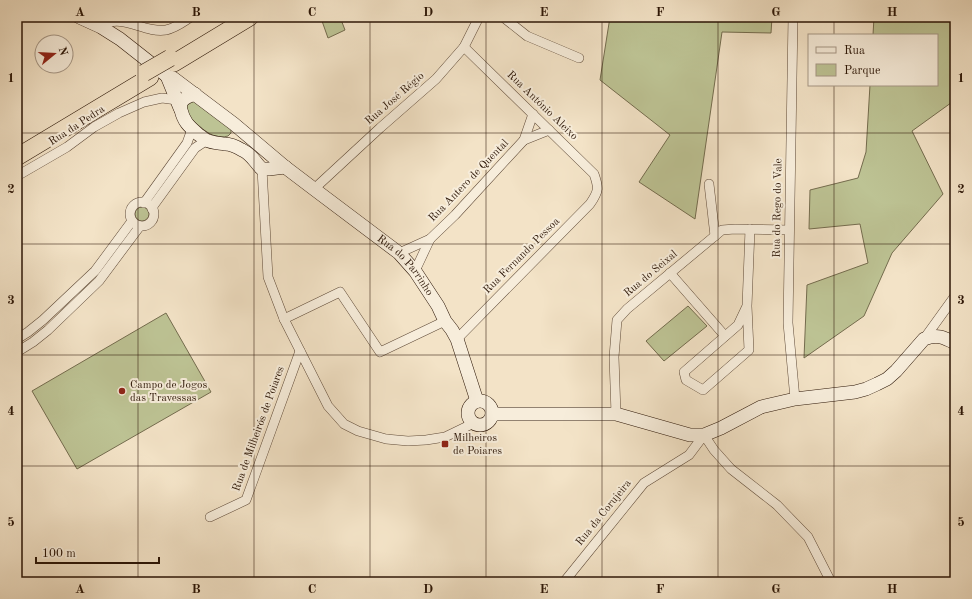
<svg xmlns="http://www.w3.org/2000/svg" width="972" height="599" font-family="'Old Standard TT',serif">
  <rect width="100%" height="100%" fill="#f3e3c7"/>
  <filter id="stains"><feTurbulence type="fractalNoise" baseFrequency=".005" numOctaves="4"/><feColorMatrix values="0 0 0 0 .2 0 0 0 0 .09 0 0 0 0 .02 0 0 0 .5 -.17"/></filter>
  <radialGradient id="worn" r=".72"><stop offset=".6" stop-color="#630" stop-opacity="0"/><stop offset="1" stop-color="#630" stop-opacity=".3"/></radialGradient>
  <g fill="#bdc394" stroke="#746c4e">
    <path d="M332,17H340L345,30L328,38L322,21Z"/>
    <path d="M610,17H772L771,33L722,32L695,219L639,182L670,135L600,80Z"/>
    <path d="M874,17H955V100L912,131L943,194L892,253L864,316L804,358L807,285L868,263L860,224L809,229L810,190L858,178L866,152L870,85H937V35H873Z"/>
    <path d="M192,99L231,128V133L228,136C211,141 197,124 186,113V103Z"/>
    <circle cx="142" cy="214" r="7"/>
    <path d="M688,306L707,326L664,361L646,341Z"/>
    <path d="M166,313L211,392L77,469L32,391Z"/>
  </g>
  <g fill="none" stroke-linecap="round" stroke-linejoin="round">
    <defs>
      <g id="street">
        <path d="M503,17L527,36L579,58"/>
        <path d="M793,17L788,323L795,399"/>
        <path d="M101,27C104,26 107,23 110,22C129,18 146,33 166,30C176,28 183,22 191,17"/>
        <path d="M524,140L549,130"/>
        <path d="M262,169L268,277L284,319L328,406L344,424L358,431L386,439L408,441L426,440L445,437L474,423"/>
        <path d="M17,176L67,147L94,127L119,113L144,102L162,98L177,100"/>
        <path d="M709,184L715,236"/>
        <path d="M314,189L380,128L436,79L464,47L479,17"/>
        <circle cx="142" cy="214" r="12"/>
        <path d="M144,203L187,143L192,129"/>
        <path d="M152,209L153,206L195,148L207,140"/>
        <path d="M399,253L430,239L455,215L524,140L533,114"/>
        <path d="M415,271L430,239"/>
        <path d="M670,273L725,336"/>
        <path d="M747,306L749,350L703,390L686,380L684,372L738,325L747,306L750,229"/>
        <path d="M284,319L340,292L380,352L445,321"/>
        <path d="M17,339L28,332L43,320L95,271L132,221"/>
        <path d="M457,339L590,204C599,191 599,188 594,174L464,47"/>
        <path d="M924,339L955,296"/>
        <path d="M17,352L33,342L48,330L99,281L140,226"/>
        <path d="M616,414L614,357L617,320L627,309L722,230L735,229L789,230"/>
        <path d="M210,517L246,500L300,351"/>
        <path d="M564,582L644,483L689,455L704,435L714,450L731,469L777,505L808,537L831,582"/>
      </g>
      <g id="secondary">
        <path id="s1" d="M79,17L101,27L120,39L167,76L173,78L234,124L285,167L314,189L399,253L415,271L438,306L445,321L452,330L457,339L477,401"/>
        <path d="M167,76L180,108"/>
        <path d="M195,94C187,97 178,100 181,110C184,123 190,127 199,135C201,136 204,139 206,140C212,143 219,143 225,144C230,144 237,147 242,150C252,154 255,163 262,169H269L285,167"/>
        <circle cx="480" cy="413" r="12"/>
        <path d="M492,414H616L690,435H704L721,428L761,407L795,399L855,392L866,389L877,384L887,379L896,371L924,339C937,334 943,337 955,343"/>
      </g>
      <g id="highway">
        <path d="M174,63L250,17"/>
        <path d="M17,157L150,77"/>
      </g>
    </defs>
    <use href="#street" stroke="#5e4937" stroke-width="10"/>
    <use href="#secondary" stroke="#2c1607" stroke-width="14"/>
    <use href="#highway" stroke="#2c1607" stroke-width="18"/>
    <use href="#street" stroke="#f7eddb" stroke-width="9"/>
    <use href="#secondary" stroke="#f7eddb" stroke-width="13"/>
    <use href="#highway" stroke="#f3e3c7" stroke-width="17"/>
    <defs>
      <path id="highway-bridge" d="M144,73L170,58"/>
    </defs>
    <use href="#highway-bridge" stroke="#2c1607" stroke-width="18" stroke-linecap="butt"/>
    <use href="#highway-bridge" stroke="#f3e3c7" stroke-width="17"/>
  </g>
  <path fill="#a07157" stroke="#2c1607" d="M153,17H172L152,21Z"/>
  <path fill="none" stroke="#2c1607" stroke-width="1" stroke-opacity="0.55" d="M138,17V582M254,17V582M370,17V582M486,17V582M602,17V582M718,17V582M834,17V35M834,85V582M17,133H955M17,244H955M17,355H955M17,466H955"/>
  <g fill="#8f2418" stroke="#f7eddb" stroke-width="1.5">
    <circle cx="122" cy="391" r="4"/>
    <rect x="441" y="440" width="8" height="8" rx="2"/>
  </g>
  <g text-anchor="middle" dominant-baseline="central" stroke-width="4" stroke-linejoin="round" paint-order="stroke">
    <g font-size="11" fill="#2c1607" stroke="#f7eddb">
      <text transform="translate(395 99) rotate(-41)">Rua José Régio</text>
      <text transform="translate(542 106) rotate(44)">Rua António Aleixo</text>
      <text transform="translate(77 126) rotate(-33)">Rua da Pedra</text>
      <text transform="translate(469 181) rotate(-46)">Rua Antero de Quental</text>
      <text transform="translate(778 208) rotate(-89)">Rua do Rego do Vale</text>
      <text transform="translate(522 256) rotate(-45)">Rua Fernando Pessoa</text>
      <text stroke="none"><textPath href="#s1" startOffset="412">Rua do Parrinho</textPath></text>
      <text transform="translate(651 274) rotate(-40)">Rua do Seixal</text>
      <text transform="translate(259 429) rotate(-70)">Rua de Milheirós de Poiares</text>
      <text transform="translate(604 513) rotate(-51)">Rua da Corujeira</text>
    </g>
    <g font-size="11" fill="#2c1607" stroke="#f7eddb" text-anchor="start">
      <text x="130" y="385">Campo de Jogos<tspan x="130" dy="13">das Travessas</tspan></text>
      <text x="453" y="438">Milheiros<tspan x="453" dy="13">de Poiares</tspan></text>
    </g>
  </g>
  <rect width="972" height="599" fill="none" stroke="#f3e3c7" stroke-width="44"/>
  <rect x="808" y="34" width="130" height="52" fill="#f7eddb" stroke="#a69786"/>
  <rect x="816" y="47" width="20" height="6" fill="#f7eddb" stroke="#a69786"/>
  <text x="844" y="54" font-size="12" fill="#2c1607">Rua</text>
  <rect x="816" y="64" width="20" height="12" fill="#bdc394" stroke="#a69786"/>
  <text x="844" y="74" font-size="12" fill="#2c1607">Parque</text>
  <g transform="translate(54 54) rotate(72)"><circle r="19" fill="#f7eddb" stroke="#a69786"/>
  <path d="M0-3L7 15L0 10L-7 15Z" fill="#8f2418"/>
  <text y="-6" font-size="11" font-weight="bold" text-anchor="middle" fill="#2c1607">N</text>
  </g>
  <path d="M36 557v6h123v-6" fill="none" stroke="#2c1607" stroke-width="2"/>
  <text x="42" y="557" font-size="12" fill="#2c1607" stroke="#f7eddb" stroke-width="3" paint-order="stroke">100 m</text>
  <rect x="22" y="22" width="928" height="555" fill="none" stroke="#2c1607" stroke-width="1.5"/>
  <g font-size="13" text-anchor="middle" font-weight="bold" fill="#2c1607">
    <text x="80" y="16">A</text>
    <text x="196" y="16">B</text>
    <text x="312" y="16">C</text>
    <text x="428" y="16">D</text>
    <text x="544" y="16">E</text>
    <text x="660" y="16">F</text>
    <text x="776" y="16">G</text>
    <text x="892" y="16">H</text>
    <text x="11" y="82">1</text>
    <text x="961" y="82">1</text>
    <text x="11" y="193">2</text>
    <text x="961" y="193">2</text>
    <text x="11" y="304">3</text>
    <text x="961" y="304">3</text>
    <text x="11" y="415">4</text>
    <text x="961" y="415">4</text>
    <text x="11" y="526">5</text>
    <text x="961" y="526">5</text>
    <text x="80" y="593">A</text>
    <text x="196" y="593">B</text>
    <text x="312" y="593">C</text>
    <text x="428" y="593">D</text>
    <text x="544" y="593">E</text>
    <text x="660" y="593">F</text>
    <text x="776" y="593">G</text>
    <text x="892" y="593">H</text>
  </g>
  <rect width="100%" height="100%" filter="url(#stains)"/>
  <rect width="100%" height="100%" fill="url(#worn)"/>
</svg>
